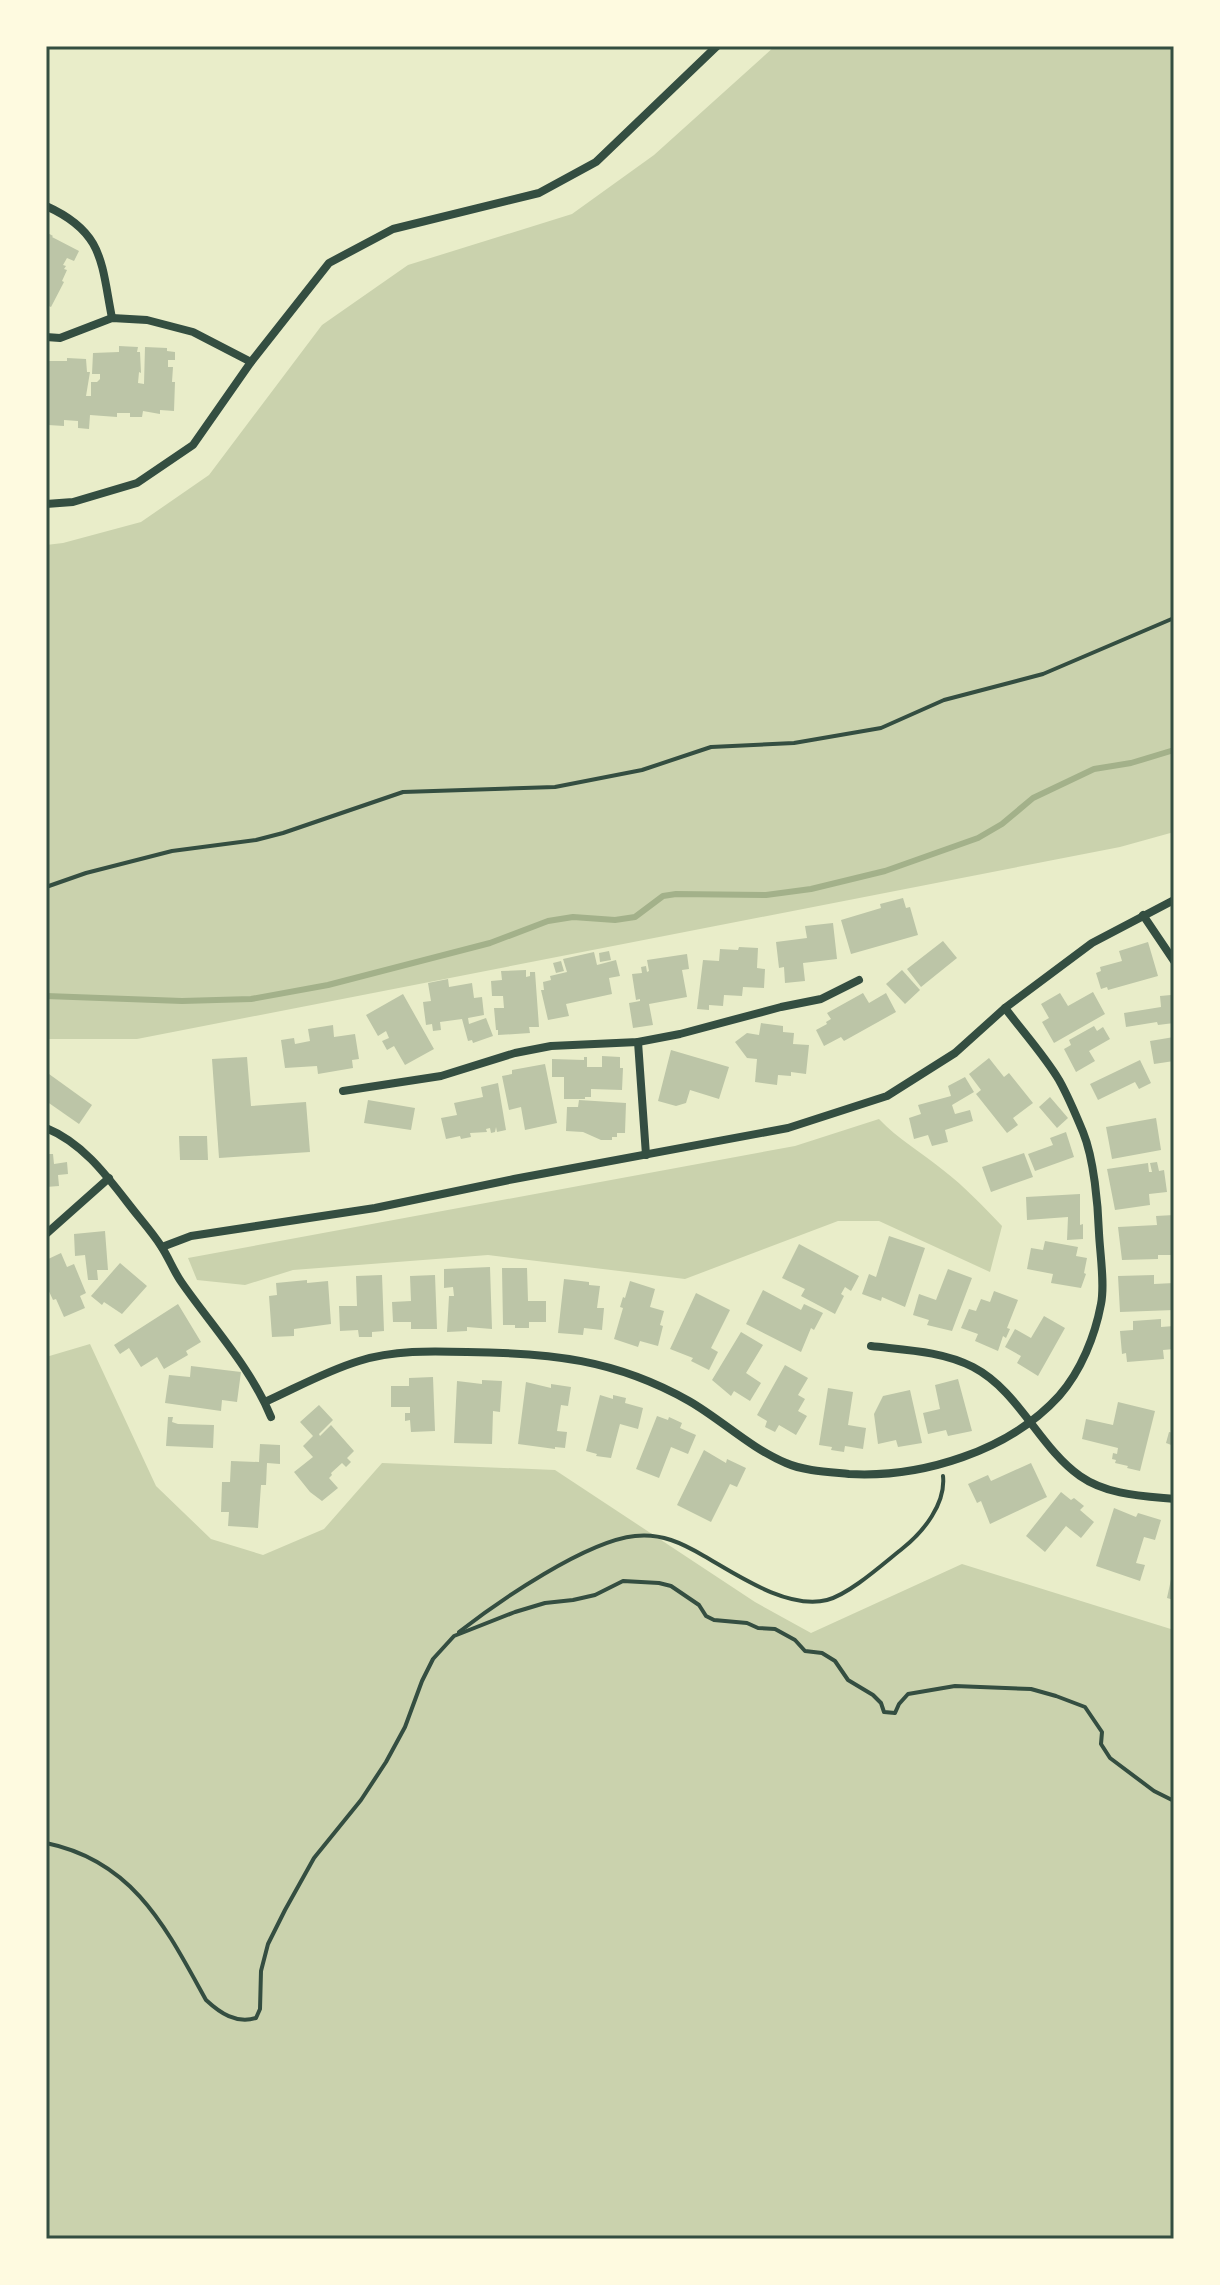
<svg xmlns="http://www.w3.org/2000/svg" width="1220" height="2285" font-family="Montserrat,sans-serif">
  <rect width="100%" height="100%" fill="#e9edc9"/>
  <g fill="#cad2ad">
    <path d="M775,46H1174V832L1120,847L137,1039H46V545L63,543L141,522L209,475L322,325L408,265L572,214L654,155Z"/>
    <path d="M879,1119C898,1139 921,1152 943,1170C965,1187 983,1206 1002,1226L990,1272L879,1221H838L685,1279L488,1255L293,1270L245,1285L197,1280L188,1258L795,1146Z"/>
    <path d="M90,1344L156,1486L211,1539L263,1555L324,1529L382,1463L555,1470L755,1602L811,1633L962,1564L1174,1630V2239H46V1357Z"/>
  </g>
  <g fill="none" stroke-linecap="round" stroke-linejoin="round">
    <path stroke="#a3b18a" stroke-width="6" d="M46,996L182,1001L251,999L328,985L490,943L548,921L573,917L615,920L635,917L663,896L676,894L766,895L811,889L885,871L978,838L1002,824L1033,798L1094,769L1131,763L1174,750"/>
  </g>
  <g fill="#bcc5a7">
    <path d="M46,232L53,236L52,237L79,251L74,261L67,258L63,265L66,266L64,269L67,270L62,281L64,282L51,307L46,305Z"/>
    <path d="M119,346L138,347L137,352H140L141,373L139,372L138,383L144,384L145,347L167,348V351L175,352V360H168V367H173L172,382H175L174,411L160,410V414L143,411L142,417H130V413H117V417L90,415L89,429L78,428V421L64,420V426L48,425L46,423V389L48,388L46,361H67V358L86,359L87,372H90L86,396H91V382H97L100,379V374H92L93,353L119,352Z"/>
    <path d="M903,898L906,908L910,907L918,935L851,954L841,920L881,908L880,904Z"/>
    <path d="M833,923L837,959L803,963L805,981L785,983L784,967L779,968L776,942L807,938L805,926Z"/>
    <path d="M943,941L957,958L921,987L907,969Z"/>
    <path d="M1148,942L1158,976L1108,990L1107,987L1101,989L1096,973L1101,971L1100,967L1122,961L1119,951Z"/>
    <path d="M739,947L758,948L757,968L765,969L764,988L743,987L742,996L724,995L723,1006L709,1005V1010L697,1009L703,960L719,961L720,949L738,950Z"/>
    <path d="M609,951L611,960L600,962L599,953Z"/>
    <path d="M594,952L597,965L616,960L620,976L609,978L612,994L566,1004L569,1016L548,1020L541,990H544L543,982L551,980L550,976L567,972L563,959Z"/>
    <path d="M687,954L689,969L682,970L687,997L649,1004L653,1025L633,1028L629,1003L640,1001V999L636,1000L632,974L642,973L641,967L646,966L647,972L649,971L647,960Z"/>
    <path d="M561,961L564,971L556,973L553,963Z"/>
    <path d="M526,970V977L530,976V972H535L539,1027H529L530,1033L498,1035V1030H496L494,1008H504L503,996H492L491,981L502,980L501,971Z"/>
    <path d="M902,970L920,990L905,1004L886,984Z"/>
    <path d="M448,979L449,987L472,983L474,998L482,997L484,1015L468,1018L469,1024L486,1018L493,1036L473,1043L472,1040L468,1041L462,1019L440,1022L441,1030L433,1031L432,1024L426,1025L423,1002L431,1001L428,983Z"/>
    <path d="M1093,992L1105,1014L1054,1043L1042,1022L1049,1018L1041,1004L1060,993L1068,1006Z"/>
    <path d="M863,993L869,1003L886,993L896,1012L844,1041L841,1037L824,1046L816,1030L827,1024L826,1022L831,1019L827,1013Z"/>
    <path d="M403,994L434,1049L405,1065L394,1046L387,1050L382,1041L389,1038L386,1031L378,1036L366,1015Z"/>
    <path d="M1171,995L1172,1003L1174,1002V1023L1158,1025L1157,1022L1126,1027L1124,1013L1161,1007L1160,996Z"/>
    <path d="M761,1023L783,1026V1032L794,1033L793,1044L809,1045L806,1074L791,1072V1076L778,1075L777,1085L755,1082L757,1059L747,1058L735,1042L747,1033L759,1035Z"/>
    <path d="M333,1025L334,1037L355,1034L359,1059L352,1060L353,1068L318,1074L317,1066L285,1068L281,1040L294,1038L295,1044L310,1041L308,1029Z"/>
    <path d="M1094,1026L1097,1031L1103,1027L1110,1039L1089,1051L1095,1061L1076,1072L1064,1049L1071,1045L1069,1040Z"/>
    <path d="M1174,1037V1061L1154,1064L1150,1041Z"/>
    <path d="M671,1050L729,1067L719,1099L690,1090L686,1103L676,1106L658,1101Z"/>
    <path d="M602,1056L620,1057V1068H623L622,1090L591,1089V1097H585V1099H564V1077H552V1059L584,1060V1057H587V1067H602Z"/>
    <path d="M247,1057L251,1106L306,1102L310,1152L219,1158L212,1059Z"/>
    <path d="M989,1058L1004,1077L1009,1073L1033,1103L1013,1118L1018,1125L1007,1133L976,1094L981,1090L969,1074Z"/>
    <path d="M1140,1060L1151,1083L1139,1089L1135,1082L1098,1100L1090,1084Z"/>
    <path d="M545,1064L557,1123L525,1130L521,1107L509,1110L502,1076L512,1074V1070Z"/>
    <path d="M49,1074L92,1105L79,1124L46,1101V1078Z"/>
    <path d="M965,1077L974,1092L952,1105L955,1114L970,1110L973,1121L945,1130L948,1142L932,1146L928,1135L914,1139L909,1118L921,1114L918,1105L951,1096L948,1086Z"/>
    <path d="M498,1083L506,1130L497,1132L496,1127L495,1132L491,1133L490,1128L486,1129L487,1132L470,1133L471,1137L461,1139L460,1136L446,1139L441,1118L457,1115L454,1103L483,1097L481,1087Z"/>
    <path d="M1050,1097L1068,1118L1057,1128L1039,1107Z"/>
    <path d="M368,1100L415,1108L411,1130L364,1123Z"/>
    <path d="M579,1100L626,1103L625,1133H617V1137H612V1140H601L583,1132L566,1131L567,1107H578Z"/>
    <path d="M1156,1118L1161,1150L1112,1159L1106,1127Z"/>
    <path d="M1066,1132L1074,1157L1035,1171L1028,1154L1053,1145L1050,1138Z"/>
    <path d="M179,1136H207L208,1160H180Z"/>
    <path d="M1024,1153L1033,1177L991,1192L982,1167Z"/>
    <path d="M46,1154H53L54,1164L67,1162L68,1174L58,1175L59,1186L46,1187Z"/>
    <path d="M1157,1162L1159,1171L1164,1170L1167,1192L1149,1194L1150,1205L1115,1210L1107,1169L1148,1163L1149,1172H1152L1150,1163Z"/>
    <path d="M1080,1194V1225L1083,1224V1239L1067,1240L1068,1217L1027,1220L1026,1197Z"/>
    <path d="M1174,1215V1255H1158V1259L1122,1260L1118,1227L1157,1225L1156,1216Z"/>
    <path d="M105,1231L108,1270H97L98,1280H88L85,1255L75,1256L74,1234Z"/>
    <path d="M889,1236L925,1248L905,1307L882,1297L881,1301L862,1294L869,1274L876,1277Z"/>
    <path d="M1045,1241L1078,1247L1076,1256L1087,1258L1084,1273L1086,1274L1081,1288L1051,1283L1053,1274L1027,1269L1031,1248L1043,1250Z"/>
    <path d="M799,1244L859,1276L851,1291L845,1287L841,1294L844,1296L835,1314L801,1296L805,1289L782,1278Z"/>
    <path d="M61,1253L67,1267L74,1264L86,1293L80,1296L85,1308L64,1317L56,1299L53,1300L46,1285V1260Z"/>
    <path d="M120,1263L147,1286L122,1314L104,1302L102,1305L91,1296Z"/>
    <path d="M490,1267L492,1329L467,1327V1331L447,1332L449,1296H454L453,1287L444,1288V1269Z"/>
    <path d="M502,1268H527L528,1301H546V1322H529V1328H515V1325H503Z"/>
    <path d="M948,1269L972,1278L952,1331L927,1325L929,1320L913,1315L919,1294L936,1300Z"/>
    <path d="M382,1275L384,1331L372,1332V1337H359L358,1330L340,1331L339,1306H357L356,1276Z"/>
    <path d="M435,1275L437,1329H411V1322H393L392,1302L411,1301L410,1276Z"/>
    <path d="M1154,1275V1284L1174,1283V1310L1120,1312L1118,1276Z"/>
    <path d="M564,1279L589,1282V1285L600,1286L597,1308H604L602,1330L584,1328L583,1335L558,1333Z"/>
    <path d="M307,1280V1283L328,1281L331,1324L294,1329V1336L272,1337L269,1296L277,1295L276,1283Z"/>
    <path d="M630,1281L655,1289L650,1307L664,1311L660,1325L663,1326L658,1346L640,1341L638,1347L614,1339L623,1308L620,1307L623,1297L625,1298Z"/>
    <path d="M763,1290L801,1310L804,1304L823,1313L814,1330L811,1328L801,1352L746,1324Z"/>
    <path d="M994,1291L1018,1300L1007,1328L1010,1329L1006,1338L1003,1336L998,1351L975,1341L978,1334L961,1328L969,1309L976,1311L981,1299L990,1302Z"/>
    <path d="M696,1293L730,1310L711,1348L718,1352L709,1370L691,1361L693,1358L670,1349Z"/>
    <path d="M178,1304L201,1342L186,1351L188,1355L164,1369L157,1357L141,1367L129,1348L120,1354L114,1345Z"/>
    <path d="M1044,1316L1065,1328L1038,1376L1017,1363L1021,1356L1005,1347L1015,1329L1031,1338Z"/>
    <path d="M1161,1319V1327L1174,1326V1349L1163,1350L1164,1359L1127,1362L1126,1353L1122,1354L1120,1331L1133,1330V1321Z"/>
    <path d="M741,1332L763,1345L746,1373L761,1383L750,1401L734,1391L731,1396L712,1380Z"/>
    <path d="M785,1365L808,1378L798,1395L805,1399L798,1411L807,1416L796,1435L779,1425L775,1432L765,1427L767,1421L757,1415Z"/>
    <path d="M191,1366L241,1372L237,1402L222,1400L221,1411L165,1403L169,1375L190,1377Z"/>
    <path d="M433,1377L435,1431L411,1432L410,1420L405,1421V1413H410V1407H391V1386H409V1378Z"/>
    <path d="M958,1379L972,1431L948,1436L946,1430L928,1434L923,1413L940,1409L935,1385Z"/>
    <path d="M482,1380L502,1381L500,1412L493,1411L492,1444L454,1443L457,1381L482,1384Z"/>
    <path d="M526,1382L551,1388V1384L571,1387L568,1406L561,1405L557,1431L567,1432L565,1448L555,1447V1449L518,1444Z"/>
    <path d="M828,1388L853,1392L848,1425L866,1428L863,1449L845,1446L844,1452L831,1450L832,1447L819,1445Z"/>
    <path d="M910,1390L922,1443L898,1447L896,1440L878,1444L874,1414L883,1396Z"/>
    <path d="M600,1395L613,1399V1395L626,1398L625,1403L643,1408L638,1429L620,1424L611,1458L596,1456L597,1454L586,1451Z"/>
    <path d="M1118,1402L1155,1411L1140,1471L1127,1468L1128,1466L1115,1463L1116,1460L1112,1459L1113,1453L1117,1454L1118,1448L1082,1439L1086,1419L1113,1425Z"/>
    <path d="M319,1405L333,1420L319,1434L320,1436L331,1425L354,1451L347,1458L351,1462L346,1467L342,1463L331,1473L332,1475L329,1478L338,1488L322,1501L310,1492L294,1472L313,1457L303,1446L313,1436L300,1422Z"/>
    <path d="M657,1416L668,1420L669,1417L682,1423L680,1428L696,1435L688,1454L671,1447L659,1478L636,1469Z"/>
    <path d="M168,1417H173L172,1422L178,1424L214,1425L213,1448L166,1446Z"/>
    <path d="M1169,1432L1174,1433V1446L1166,1443Z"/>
    <path d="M260,1444L280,1445V1464L267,1463L266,1485H261L258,1528L228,1526L229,1512H221L222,1482H230L231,1461L259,1462Z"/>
    <path d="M704,1450L726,1463L727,1459L746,1468L737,1487L730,1484L711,1522L677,1505Z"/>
    <path d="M1031,1463L1047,1497L990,1524L981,1501L977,1503L968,1484L988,1475L991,1481Z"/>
    <path d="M1061,1492L1071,1500L1074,1498L1084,1506L1080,1510L1094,1522L1081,1538L1066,1526L1045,1552L1026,1536Z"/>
    <path d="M1114,1508L1136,1517L1138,1513L1161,1520L1155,1540L1144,1537L1136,1563L1145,1565L1140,1581L1096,1566Z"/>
    <path d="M1173,1570H1174V1600L1167,1598Z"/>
  </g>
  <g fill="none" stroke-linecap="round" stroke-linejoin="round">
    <g stroke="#344e41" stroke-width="4">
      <path d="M46,887L86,873L172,851L256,840L283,833L403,792L555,787L642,770L711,747L794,743L881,728L944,700L1043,674L1174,618"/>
      <path d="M459,1632C499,1601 586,1541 635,1536C661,1533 682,1543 704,1556C737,1575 788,1610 827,1600C850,1594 884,1563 903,1548C923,1532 946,1504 943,1476"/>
      <path d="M46,1843C134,1861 166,1928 206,2000C220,2013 236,2024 256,2018L260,2009L261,1971L268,1944L285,1910L314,1858L361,1800L386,1762L405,1727L422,1681L433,1659L454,1636L515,1612L545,1603L573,1600L595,1595L623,1581L659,1583L671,1586L699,1605L706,1616L714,1620L747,1623L758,1628L775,1629L795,1640L805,1651L822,1653L835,1661L848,1680L873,1695L881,1703L884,1712L895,1713L899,1704L908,1694L955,1686L1031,1689L1056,1696L1085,1707L1102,1732L1101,1744L1110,1758L1154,1791L1174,1801"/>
    </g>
    <g stroke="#344e41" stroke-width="8">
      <path d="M46,206C104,232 101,262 112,318"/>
      <path d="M46,337L60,338L112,318L147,320L193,332L251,362"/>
      <path d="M46,504L73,502L137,483L193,445L251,362L329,263L393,229L539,193L596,162L717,46"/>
      <path d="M1143,915L1174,961"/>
      <path d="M638,1042L646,1155"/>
      <path d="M343,1091L441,1076L515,1053L551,1046L638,1042L680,1034L781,1007L821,999L859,980"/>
      <path d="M46,1128C83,1143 107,1176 131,1207C141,1220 152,1232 161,1246C169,1258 174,1272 182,1283C212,1326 251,1368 271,1417"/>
      <path d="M46,1234L109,1178"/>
      <path d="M162,1247L191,1236L375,1208L514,1179L788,1128L887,1096L955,1053L1005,1008L1092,943L1174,900"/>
      <path d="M871,1346C905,1350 942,1351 973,1367C1019,1391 1039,1447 1080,1476C1107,1495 1142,1496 1174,1499"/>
      <path d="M265,1402C296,1388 326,1371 359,1361C393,1350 431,1351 467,1352C550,1353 615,1359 689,1401C722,1420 750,1448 786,1463C804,1471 829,1472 849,1474C922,1478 1009,1451 1059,1396C1081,1371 1095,1336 1101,1304C1105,1284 1100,1254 1099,1233C1098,1205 1094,1159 1083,1132C1076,1115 1068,1096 1059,1080C1044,1055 1023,1032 1005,1008"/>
    </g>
  </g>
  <rect width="1220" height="2285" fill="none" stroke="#fefae0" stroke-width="96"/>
  <rect x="48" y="48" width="1124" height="2189" fill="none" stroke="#344e41" stroke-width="3"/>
</svg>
